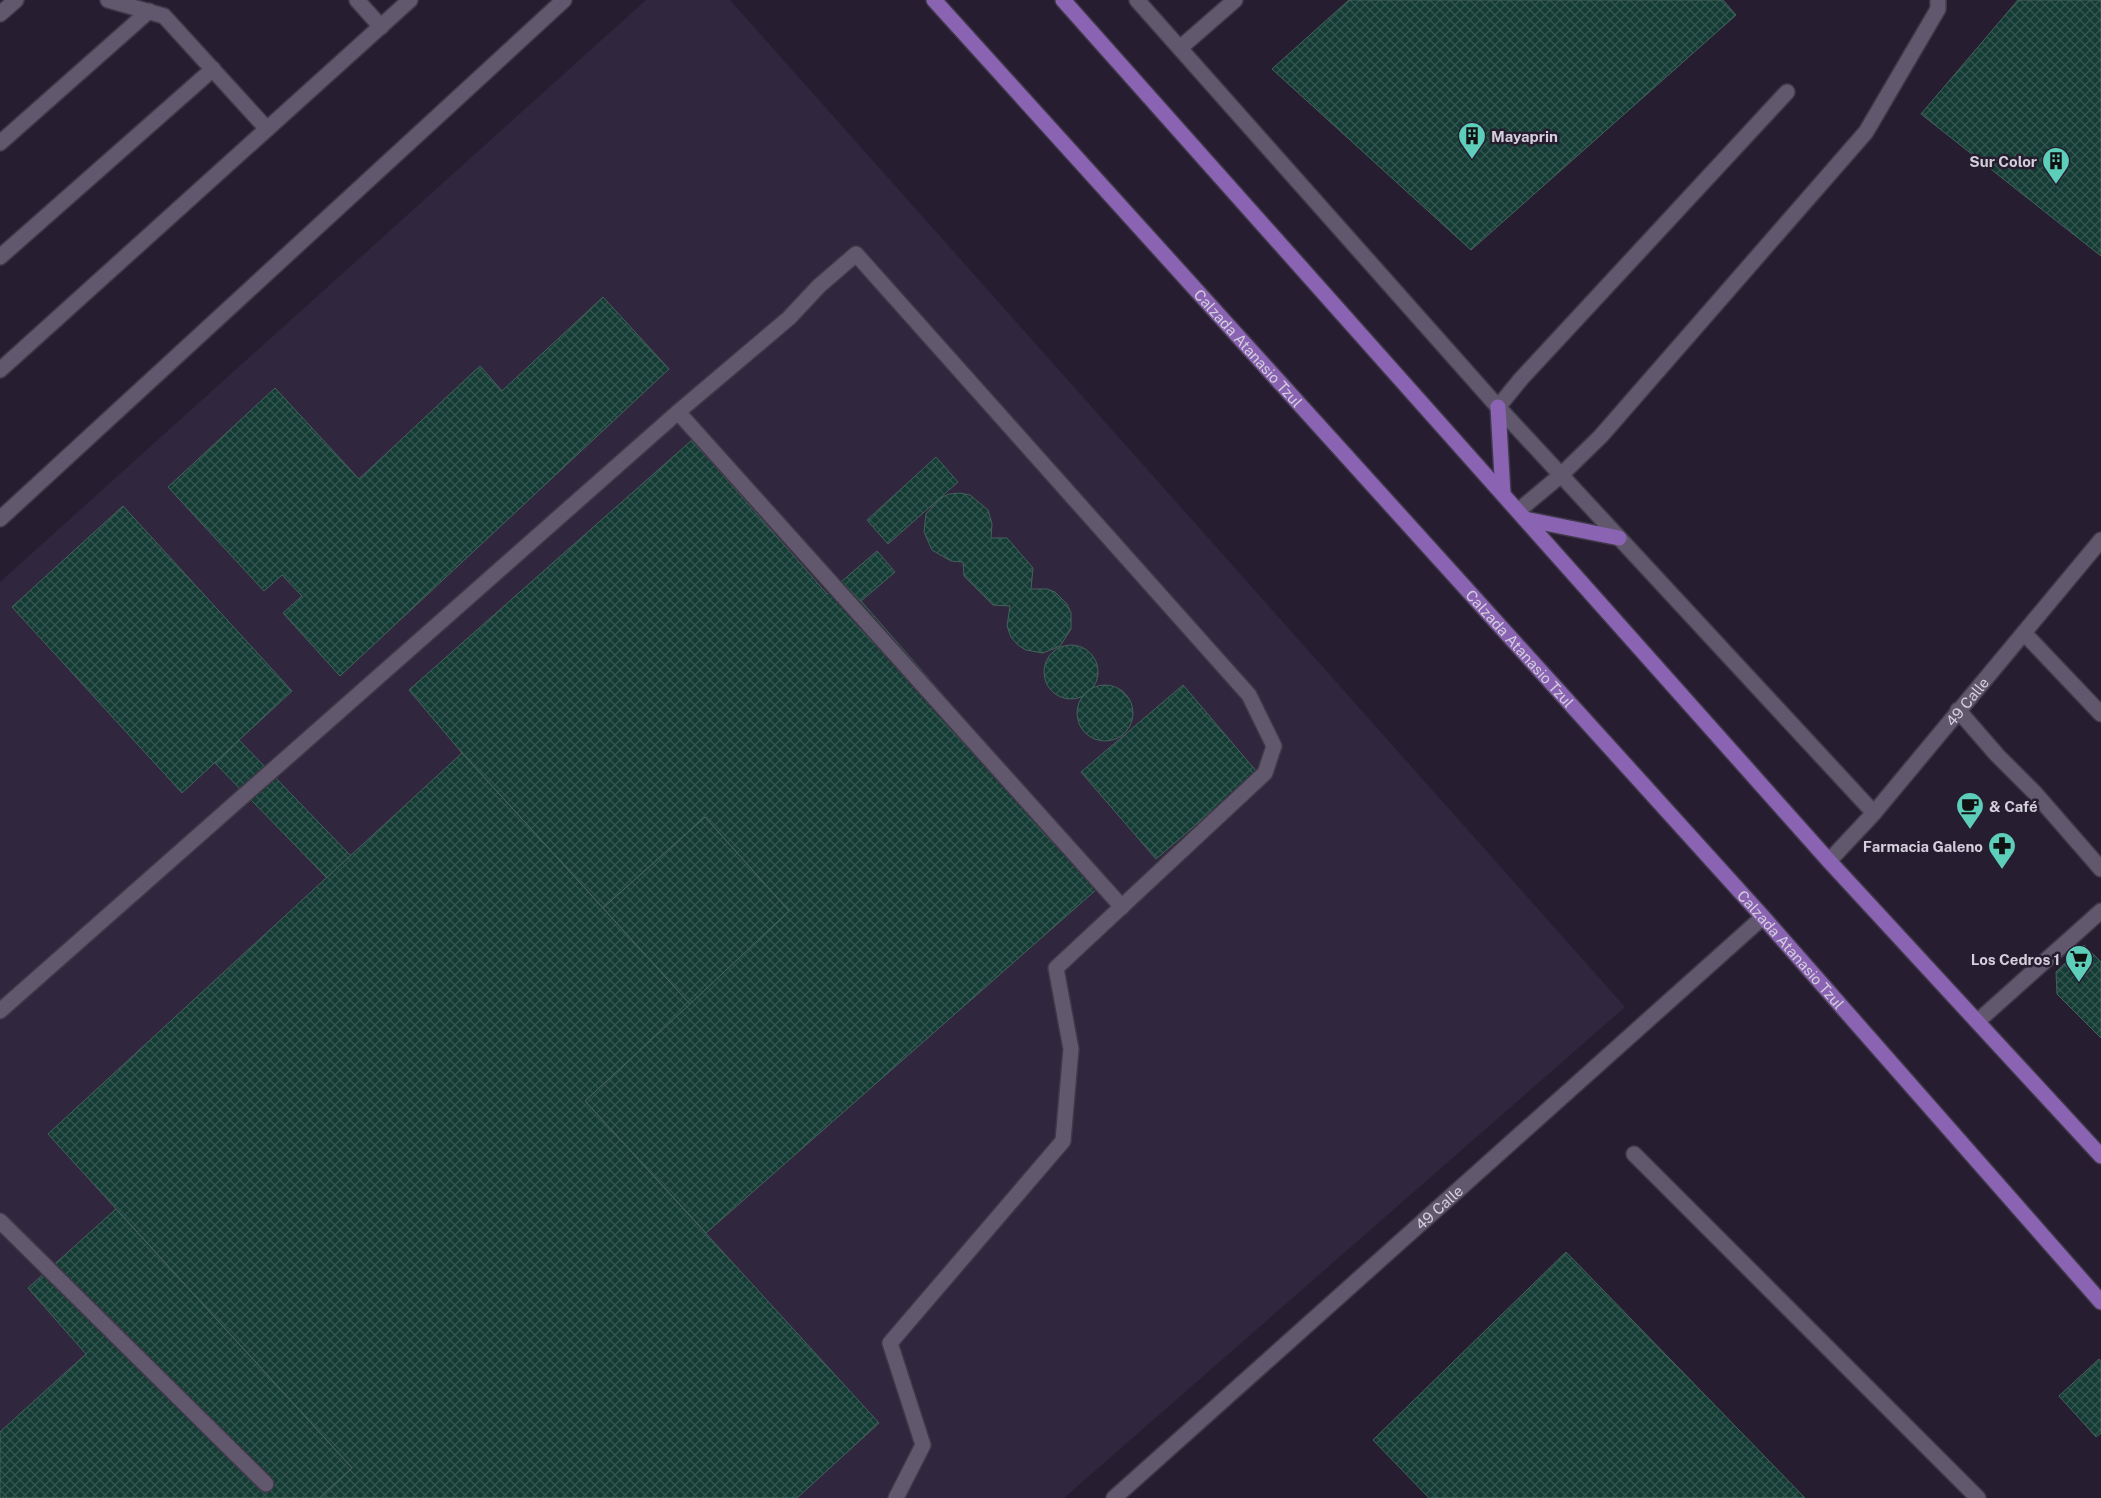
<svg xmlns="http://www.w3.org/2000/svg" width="2101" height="1498" font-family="'Public Sans',sans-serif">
  <defs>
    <pattern id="building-cross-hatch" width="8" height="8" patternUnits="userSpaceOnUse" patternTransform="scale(1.25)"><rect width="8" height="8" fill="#143c34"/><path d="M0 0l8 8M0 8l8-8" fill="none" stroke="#355751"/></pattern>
  </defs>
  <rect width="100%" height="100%" fill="#261e30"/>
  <path fill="#30263d" d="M646,0H730L1625,1007L1064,1498H0V582Z"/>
  <g fill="url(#building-cross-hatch)" stroke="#46625c">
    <path d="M1349,0H1723L1736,15L1471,250L1272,69Z"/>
    <path d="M2018,0H2101V256L1921,114Z"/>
    <path d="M603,297L669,369L340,676L283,613L302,596L282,575L264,591L168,487L275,388L359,479L480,366L502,391Z"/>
    <path d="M692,440L827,594L877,551L895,572L861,601L1106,881L706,1233L585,1101L789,911L705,817L603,908L462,753L409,690Z"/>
    <path d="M936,457L958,482L888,544L867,520Z"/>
    <path d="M960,493L970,495L988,510L992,524L991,538H1007L1033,568L1031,589H1047L1055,592L1067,604L1071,613V629L1060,646L1043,653L1026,650L1018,645L1011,637L1007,626L1010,606L993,605L964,576L963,562L951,561L932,550L924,532L926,514L940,498L949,494Z"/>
    <path d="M123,506L292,691L182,793L12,607Z"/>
    <circle cx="1071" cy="672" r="27"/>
    <path d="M1183,685L1257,772L1156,859L1081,772Z"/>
    <circle cx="1105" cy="713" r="28"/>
    <path d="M239,740L351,856L327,878L215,763Z"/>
    <path d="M462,753L690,1004L585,1101L879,1423L797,1498H319L352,1468L48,1134Z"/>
    <path d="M705,817L789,911L690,1004L603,908Z"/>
    <path d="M2084,945L2101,962V1038L2057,994L2056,972Z"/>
    <path d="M116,1209L352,1468L319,1498H0V1432L86,1354L28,1288Z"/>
    <path d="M1566,1252L1805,1498H1429L1373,1440Z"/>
    <path d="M2099,1359L2101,1362V1433L2096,1437L2059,1396Z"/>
  </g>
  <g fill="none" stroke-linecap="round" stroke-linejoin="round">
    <defs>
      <g id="service">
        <path d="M108,0L164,16L267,129"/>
        <path d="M357,0L381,27"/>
        <path d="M0,14L16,0"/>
        <path d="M1180,48L1235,0"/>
        <path d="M0,143L149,11"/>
        <path d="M0,257L213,69"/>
        <path d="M0,370L410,0"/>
        <path d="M1498,407L1521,379L1787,92"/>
        <path d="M678,412L1122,907"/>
        <path d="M1518,511L1561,475L1601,436L1866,132L1938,9V0"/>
        <path d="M0,519L564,0"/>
        <path d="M2024,633L2101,714"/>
        <path d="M1958,710L1997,755L2034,792L2101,869"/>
        <path d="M0,1011L678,412L789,318L819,286L856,254L1249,695L1274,746L1265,773L1056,968L1071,1049L1063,1141L890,1343L923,1445L896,1498"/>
        <path d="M1978,1021L2101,911"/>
        <path d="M1634,1154L1978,1498"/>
        <path d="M0,1221L266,1484"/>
        <path id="s1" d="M1114,1498L1763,917"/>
      </g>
      <g id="minor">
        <path d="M1137,0L1498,407L1874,813"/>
        <path id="s2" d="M1829,861L1874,813L2101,540"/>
      </g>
      <g id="primary">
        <path id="s3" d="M934,0L1763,917L2101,1302"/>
        <path d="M1063,0L1829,861L2101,1156"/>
        <path d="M1498,407L1503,494"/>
        <path d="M1525,519L1619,538"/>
      </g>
    </defs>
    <use href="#service" stroke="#3e3847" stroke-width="18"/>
    <use href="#minor" stroke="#3e3847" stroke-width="18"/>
    <use href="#primary" stroke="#3e3847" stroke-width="18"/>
    <use href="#service" stroke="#61586d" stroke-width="15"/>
    <use href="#minor" stroke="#61586d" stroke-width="15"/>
    <use href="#primary" stroke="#8a63b3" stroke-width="15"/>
  </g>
  <defs>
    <symbol id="building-pin" viewBox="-11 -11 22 30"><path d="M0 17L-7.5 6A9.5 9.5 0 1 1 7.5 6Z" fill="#5dceb9" stroke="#261e30"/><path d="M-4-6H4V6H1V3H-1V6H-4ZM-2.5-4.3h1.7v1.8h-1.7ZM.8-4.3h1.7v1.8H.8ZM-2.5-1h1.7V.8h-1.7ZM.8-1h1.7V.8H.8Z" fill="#111"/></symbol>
    <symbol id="cafe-pin" viewBox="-11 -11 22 30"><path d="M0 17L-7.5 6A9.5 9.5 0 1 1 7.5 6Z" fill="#5dceb9" stroke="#261e30"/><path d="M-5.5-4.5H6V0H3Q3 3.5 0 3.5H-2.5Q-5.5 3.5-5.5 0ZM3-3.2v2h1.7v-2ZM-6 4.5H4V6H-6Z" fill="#111"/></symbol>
    <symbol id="pharmacy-pin" viewBox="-11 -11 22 30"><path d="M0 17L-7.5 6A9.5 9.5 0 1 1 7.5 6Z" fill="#5dceb9" stroke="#261e30"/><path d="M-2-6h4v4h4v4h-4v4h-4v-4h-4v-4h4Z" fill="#111"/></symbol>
    <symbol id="supermarket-pin" viewBox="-11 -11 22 30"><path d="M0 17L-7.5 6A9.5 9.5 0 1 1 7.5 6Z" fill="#5dceb9" stroke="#261e30"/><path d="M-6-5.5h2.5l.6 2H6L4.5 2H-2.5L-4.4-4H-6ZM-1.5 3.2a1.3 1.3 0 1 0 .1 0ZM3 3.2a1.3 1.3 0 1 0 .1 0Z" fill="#111"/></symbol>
  </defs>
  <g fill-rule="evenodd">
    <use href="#building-pin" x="1456" y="120" width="32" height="43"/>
    <use href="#building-pin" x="2040" y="145" width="32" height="43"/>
    <use href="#cafe-pin" x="1954" y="790" width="32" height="43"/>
    <use href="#pharmacy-pin" x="1986" y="830" width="32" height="43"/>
    <use href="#supermarket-pin" x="2063" y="943" width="32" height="43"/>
  </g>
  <g text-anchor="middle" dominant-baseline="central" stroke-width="5" stroke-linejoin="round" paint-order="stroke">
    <g font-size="15" font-weight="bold" fill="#d4cfdc" stroke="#261e30" text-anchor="end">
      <text x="1491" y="136" text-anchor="start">Mayaprin</text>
      <text x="2037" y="161">Sur Color</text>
      <text x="1989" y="806" text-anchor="start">&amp; Café</text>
      <text x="1983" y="846">Farmacia Galeno</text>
      <text x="2060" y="959">Los Cedros 1</text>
    </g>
    <g font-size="15" fill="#d4cfdc" stroke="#261e30">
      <text stroke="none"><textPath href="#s3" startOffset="469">Calzada Atanasio Tzul</textPath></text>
      <text stroke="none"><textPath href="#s3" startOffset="874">Calzada Atanasio Tzul</textPath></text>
      <text stroke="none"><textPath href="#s2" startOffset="211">49 Calle</textPath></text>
      <text stroke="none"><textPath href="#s3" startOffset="1279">Calzada Atanasio Tzul</textPath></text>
      <text stroke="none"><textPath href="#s1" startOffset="436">49 Calle</textPath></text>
    </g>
  </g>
</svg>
